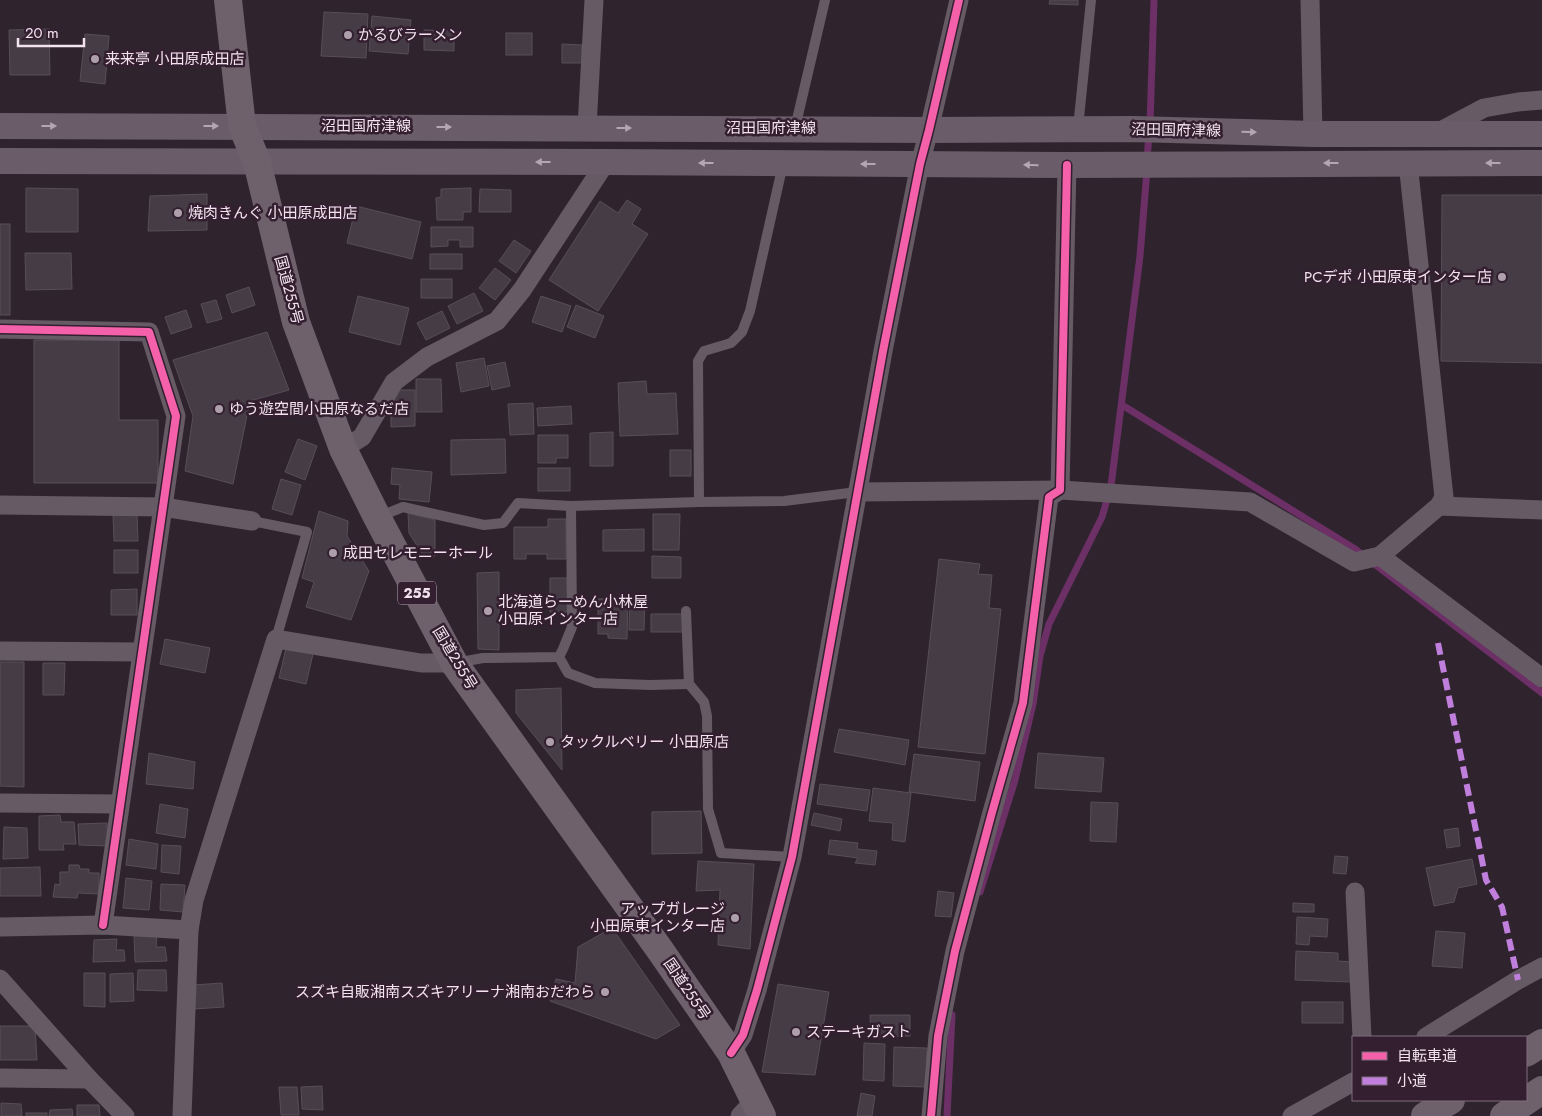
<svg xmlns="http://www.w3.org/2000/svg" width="1542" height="1116" font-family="Jost,'Noto Sans JP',sans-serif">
  <rect width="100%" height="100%" fill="#2f242e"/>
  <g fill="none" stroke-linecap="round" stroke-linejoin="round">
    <g stroke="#6c2f66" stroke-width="7">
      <path d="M1150,125L1154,0"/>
      <path d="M1147,159L1149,135"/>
      <path d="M1122,405L1355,549L1542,693"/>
      <path d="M980,892L1015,780L1033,704L1040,656L1049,624L1102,517L1111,486L1140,256L1147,170"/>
      <path d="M947,1116L952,1015"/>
    </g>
  </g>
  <g fill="#463c45" stroke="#584e57">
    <path d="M1050,0H1078V5L1049,4Z"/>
    <path d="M324,12L368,14L366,58L321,56Z"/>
    <path d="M372,16L411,20L408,54L369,51Z"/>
    <path d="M49,29L50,75H10L9,30Z"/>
    <path d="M424,30L454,31V51L424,50Z"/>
    <rect x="506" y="33" width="26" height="22"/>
    <path d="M85,34L109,36L105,84L80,81Z"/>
    <path d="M562,44L582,45V63H562Z"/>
    <path d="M26,188L78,189V232H26Z"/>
    <path d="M471,188V212H463V220H437L436,198L441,197V189Z"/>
    <path d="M480,189L511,190V212H479Z"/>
    <path d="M207,194V230L148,231L150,196Z"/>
    <path d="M1442,195H1542V363L1441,361Z"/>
    <path d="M627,200L641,209L632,224L648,234L598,311L549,280L600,201L618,213Z"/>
    <path d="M356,206L421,222L412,259L347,243Z"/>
    <rect x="0" y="224" width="10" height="91"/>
    <path d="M431,227H473V247H460V240H448V246L431,247Z"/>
    <path d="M514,240L531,251L516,273L499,261Z"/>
    <path d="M25,253H71L72,289L26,290Z"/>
    <rect x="430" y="254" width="32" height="15"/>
    <path d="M495,268L511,280L495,300L479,288Z"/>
    <rect x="421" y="279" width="31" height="19"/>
    <path d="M249,287L255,305L232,313L226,295Z"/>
    <path d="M474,293L483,311L457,324L448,306Z"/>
    <path d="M358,296L409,308L400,345L349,332Z"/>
    <path d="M541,296L571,306L562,332L532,322Z"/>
    <path d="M216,300L222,319L207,323L201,304Z"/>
    <path d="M576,305L604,316L595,338L567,327Z"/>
    <path d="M186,310L192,327L171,334L165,317Z"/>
    <path d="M442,311L450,328L426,340L417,323Z"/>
    <path d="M267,332L289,390L250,401L233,484L185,471L193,416L173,360Z"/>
    <path d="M34,340H119V420H158V483H34Z"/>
    <path d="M484,358L489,386L461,392L456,363Z"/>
    <path d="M505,362L510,386L492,390L487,366Z"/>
    <path d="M416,379H441L442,412H416Z"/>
    <path d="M646,381L647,394L676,393L678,434L620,436L618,383Z"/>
    <path d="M391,390H415V426L391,427Z"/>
    <path d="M533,403L534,434L510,435L508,404Z"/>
    <path d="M571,406L572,424L538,426L537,408Z"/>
    <path d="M613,432V466H590V433Z"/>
    <path d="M538,435H568V458H556V463H538Z"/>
    <path d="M298,439L317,446L305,480L285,472Z"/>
    <path d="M505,439L506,473L451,475V440Z"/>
    <rect x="670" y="450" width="21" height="26"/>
    <path d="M392,468L432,472L429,502L399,499L400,485L391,484Z"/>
    <rect x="538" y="468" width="32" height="23"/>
    <path d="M281,479L301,485L292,515L272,509Z"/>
    <path d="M319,511L348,521L347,536L369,571L351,620L306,607L314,582L302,578Z"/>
    <path d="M408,513L435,520V556L423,555L409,533Z"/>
    <path d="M137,514L138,541H114L113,515Z"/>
    <path d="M653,514H680L679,550H653Z"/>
    <path d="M548,519H566V559H547V554H526V559H514V527H548Z"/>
    <path d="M644,529V551H603V530Z"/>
    <rect x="114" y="550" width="24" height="23"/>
    <path d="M652,556L681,557V578H652Z"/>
    <path d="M939,559L980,564L978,574L992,575L989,608L1001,609L985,754L918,747Z"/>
    <path d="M499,572V650L478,649L477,573Z"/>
    <path d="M550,578H567L568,612H550Z"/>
    <path d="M137,589V615H111V590Z"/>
    <path d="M630,597H645L644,630H629Z"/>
    <path d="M598,599H628L627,639L608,638V634H598Z"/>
    <path d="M651,614H685L684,632H651Z"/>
    <path d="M165,639L210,648L205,673L160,664Z"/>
    <path d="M286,648L313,654L306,684L279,678Z"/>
    <path d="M0,662H24V787L0,786Z"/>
    <path d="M43,663H65L64,695H43Z"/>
    <path d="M561,688L562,770L516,713V690Z"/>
    <path d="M839,729L909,740L905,765L834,752Z"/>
    <path d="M149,753L195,762L193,789L146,784Z"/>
    <path d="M1038,753L1104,758L1101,792L1035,788Z"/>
    <path d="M914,754L980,762L975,801L909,792Z"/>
    <path d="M820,784L870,790L867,811L817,804Z"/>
    <path d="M873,788L911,793L905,842L892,840L893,823L869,821Z"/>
    <path d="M1091,802L1118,803L1116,842L1090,841Z"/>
    <path d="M160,804L188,809L185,838L156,833Z"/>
    <path d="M701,811L702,853L652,854V812Z"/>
    <path d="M814,813L842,819L840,831L811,825Z"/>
    <path d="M60,815L61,822H74L76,844H63L64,850H39V816Z"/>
    <path d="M107,823L108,846L79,845L78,824Z"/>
    <path d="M4,827L27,828L28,858L3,859Z"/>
    <path d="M1458,828L1460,846L1447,848L1444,830Z"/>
    <path d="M129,839L158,844L156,869L126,865Z"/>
    <path d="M830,840L858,843L857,849L877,851L875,865L855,863L858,858L828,854Z"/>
    <path d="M162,845L181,846L179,874L161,872Z"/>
    <path d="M1335,856L1348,857L1346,874L1333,873Z"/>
    <path d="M1472,859L1477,884L1458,888L1454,902L1434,906L1426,868Z"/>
    <path d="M698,861L754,864L750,949L718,945L720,890L696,891Z"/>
    <path d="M69,865H79L80,869H89V873H99V894L78,893L77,898L53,897L55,884L60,885V872H69Z"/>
    <path d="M40,867L41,896H0V868Z"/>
    <path d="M126,878L152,881L149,910L123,908Z"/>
    <path d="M161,884L185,885L183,912L160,910Z"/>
    <path d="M938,891L954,893L951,917L935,916Z"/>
    <path d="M1293,903L1314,904V912H1293Z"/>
    <path d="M1297,917L1328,919L1327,937L1310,936L1309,945L1296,944Z"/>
    <path d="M612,928L680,1025L656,1039L550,1001L556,979L575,983L578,947Z"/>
    <path d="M1436,931L1465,933L1462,968L1432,966Z"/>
    <path d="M157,934L156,947H165L167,961L135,962L134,935Z"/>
    <path d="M117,939L116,950H124L125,961L93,962L94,940Z"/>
    <path d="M1296,951L1338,953V961L1353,962L1352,982L1295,980Z"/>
    <path d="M138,970H166L167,991L137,990Z"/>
    <path d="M84,973H105V1007L84,1006Z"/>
    <path d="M133,973L134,1001L110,1002V974Z"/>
    <path d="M222,983L224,1007L194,1009L193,985Z"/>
    <path d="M778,984L829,992L815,1075L762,1072Z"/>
    <rect x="1302" y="1002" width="41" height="21"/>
    <path d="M870,1015H910V1036L871,1037Z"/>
    <path d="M0,1026H35L37,1060H0Z"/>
    <path d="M864,1043L885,1044L884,1081L863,1080Z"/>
    <path d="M894,1047L927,1048L926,1087L893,1086Z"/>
    <path d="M322,1086L323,1110L302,1109L301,1087Z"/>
    <path d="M279,1087H297L299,1115H281Z"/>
    <path d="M861,1093L875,1096L872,1116H857Z"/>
    <path d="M1,1103L21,1104L22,1116H1Z"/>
    <path d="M77,1105H99L100,1116H77Z"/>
    <path d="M72,1109L73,1116H49L50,1110Z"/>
    <rect x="26" y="1113" width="21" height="3"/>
  </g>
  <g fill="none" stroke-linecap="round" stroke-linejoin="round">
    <g stroke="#665b64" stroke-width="10">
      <path d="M795,128L825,0"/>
      <path d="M1078,128L1091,0"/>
      <path d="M699,502L698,361L704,351L731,343L742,332L750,311L783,164"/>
      <path d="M378,517L403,507L484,525L503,523L518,503L571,506L699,502L784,501L857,492"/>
      <path d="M252,521L307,532L276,639"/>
      <path d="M686,611L689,684L704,702L707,716L708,809L721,853L792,857"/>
      <path d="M559,657L568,673L595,683L650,685L689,684"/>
      <path d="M455,663L483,658L559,657L563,649L572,627L571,506"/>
    </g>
    <g stroke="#665b64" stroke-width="19">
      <path d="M1310,0L1313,134"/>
      <path d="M587,127L594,0"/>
      <path d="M1437,133L1484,108L1518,102L1542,100"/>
      <path d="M1408,163L1444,497L1439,506"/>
      <path d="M0,329L149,332L176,416L103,925"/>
      <path d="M343,449L362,437L394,382L427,357L497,321L522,290L606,162"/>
      <path d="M857,492L1060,490L1250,502L1354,562L1380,556L1439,506L1542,510"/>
      <path d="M0,505L163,507L252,521"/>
      <path d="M1380,556L1542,678"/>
      <path d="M0,651L142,652"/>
      <path d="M0,803L120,804"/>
      <path d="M1355,892L1362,1037"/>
      <path d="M0,927L103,925L189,930"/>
      <path d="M0,979L89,1079L125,1116"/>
      <path d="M1426,1037L1518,980L1542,967"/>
      <path d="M731,1053L743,1035L757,990L792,857L883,351L920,164L929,130L959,0"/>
      <path d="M0,1078L89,1079"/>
      <path d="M182,1116L189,930L194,900L276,639L421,663H454"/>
      <path d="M740,1116L754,1101"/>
      <path d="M931,1116L938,1036L955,951L991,816L1023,703L1049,497L1060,490L1067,165"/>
      <path d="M1292,1116L1353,1082"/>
    </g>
    <g stroke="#6a5c68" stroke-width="26">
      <path d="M0,126L929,130L1134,129L1313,134H1542"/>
      <path d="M0,161L606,162L1067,165L1542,163"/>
    </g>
    <g stroke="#6e616c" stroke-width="28">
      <path d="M228,0L242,126L257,162L296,322L343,449L377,517L454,663L660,950L731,1053L762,1116"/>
      <path d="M1526,1053L1542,1043"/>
      <path d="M1425,1116L1451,1100"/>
      <path d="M1504,1116L1542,1090"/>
    </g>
    <path stroke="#c07fdc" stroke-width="6" stroke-dasharray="12 6" stroke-linecap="butt" d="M1438,643L1486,880L1502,907L1518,980"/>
    <defs>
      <g id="cycleway">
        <path d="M0,329L149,332L176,416L103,925"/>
        <path d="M731,1053L743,1035L757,990L792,857L883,351L920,164L929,130L959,0"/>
        <path d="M931,1116L938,1036L955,951L991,816L1023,703L1049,497L1060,490L1067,165"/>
      </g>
    </defs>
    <use href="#cycleway" stroke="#341f31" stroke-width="11"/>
    <use href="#cycleway" stroke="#f560ab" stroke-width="8"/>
  </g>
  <defs><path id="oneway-solid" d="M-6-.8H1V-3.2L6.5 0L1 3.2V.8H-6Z" transform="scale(1.25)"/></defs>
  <g fill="#b5a6b2">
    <use href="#oneway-solid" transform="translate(49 126)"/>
    <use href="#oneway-solid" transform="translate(211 126)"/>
    <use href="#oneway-solid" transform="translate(444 127)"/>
    <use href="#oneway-solid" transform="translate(624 128)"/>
    <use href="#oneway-solid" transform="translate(1249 132) rotate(2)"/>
    <use href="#oneway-solid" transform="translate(543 162) rotate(180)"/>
    <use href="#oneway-solid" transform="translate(706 163) rotate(-180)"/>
    <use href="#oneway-solid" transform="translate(1331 163) rotate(180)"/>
    <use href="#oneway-solid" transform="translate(1493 163) rotate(180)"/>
    <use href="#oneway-solid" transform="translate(868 164) rotate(-180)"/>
    <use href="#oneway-solid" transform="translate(1031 165) rotate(-179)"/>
  </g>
  <g fill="#aea0ab" stroke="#341f31" stroke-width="2">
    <circle cx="348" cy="35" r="5"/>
    <circle cx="95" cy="59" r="5"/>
    <circle cx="178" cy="213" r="5"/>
    <circle cx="1502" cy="277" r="5"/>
    <circle cx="219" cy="409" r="5"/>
    <circle cx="333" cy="553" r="5"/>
    <circle cx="488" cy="611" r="5"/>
    <circle cx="550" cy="742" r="5"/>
    <circle cx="735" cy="918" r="5"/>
    <circle cx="605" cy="992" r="5"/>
    <circle cx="796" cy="1032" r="5"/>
  </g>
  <g text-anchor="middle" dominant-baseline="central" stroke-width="5" stroke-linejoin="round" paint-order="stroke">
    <rect fill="#341f31" stroke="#b9a8b6" stroke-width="1" x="398" y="581.5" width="38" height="23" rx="4"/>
    <g font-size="14" font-weight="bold" fill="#f2e3ef">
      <text x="417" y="593">255</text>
    </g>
    <g font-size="15" fill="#f2e3ef" stroke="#341f31" text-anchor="start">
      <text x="358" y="35">かるびラーメン</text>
      <text x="105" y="59">来来亭 小田原成田店</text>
      <text x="188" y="213">焼肉きんぐ 小田原成田店</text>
      <text x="1492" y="277" text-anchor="end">PCデポ 小田原東インター店</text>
      <text x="229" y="409">ゆう遊空間小田原なるだ店</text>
      <text x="343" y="553">成田セレモニーホール</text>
      <text x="498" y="602">北海道らーめん小林屋<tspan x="498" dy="17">小田原インター店</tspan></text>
      <text x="560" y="742">タックルベリー 小田原店</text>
      <text x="725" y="909" text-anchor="end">アップガレージ<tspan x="725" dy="17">小田原東インター店</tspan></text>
      <text x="595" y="992" text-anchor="end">スズキ自販湘南スズキアリーナ湘南おだわら</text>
      <text x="806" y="1032">ステーキガスト</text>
    </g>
    <g font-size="15" fill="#f2e3ef" stroke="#341f31">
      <text x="366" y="126">沼田国府津線</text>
      <text x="771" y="128">沼田国府津線</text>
      <text transform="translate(1176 130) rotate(1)">沼田国府津線</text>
      <text transform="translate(289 290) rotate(75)">国道255号</text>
      <text transform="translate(455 658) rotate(59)">国道255号</text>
      <text transform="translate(687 989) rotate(56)">国道255号</text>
    </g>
  </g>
  <rect x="1352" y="1036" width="175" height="65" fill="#341f31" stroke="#806d7d"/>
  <rect x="1362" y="1052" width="25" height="8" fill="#f560ab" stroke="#806d7d"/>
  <text x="1397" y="1061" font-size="15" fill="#f2e3ef">自転車道</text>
  <rect x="1362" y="1077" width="25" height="8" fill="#c07fdc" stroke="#806d7d"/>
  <text x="1397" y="1086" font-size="15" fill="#f2e3ef">小道</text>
  <path d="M18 38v8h66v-8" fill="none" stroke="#f2e3ef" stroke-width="2.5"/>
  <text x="25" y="38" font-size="15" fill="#f2e3ef" stroke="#341f31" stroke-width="4" paint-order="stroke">20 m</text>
</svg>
